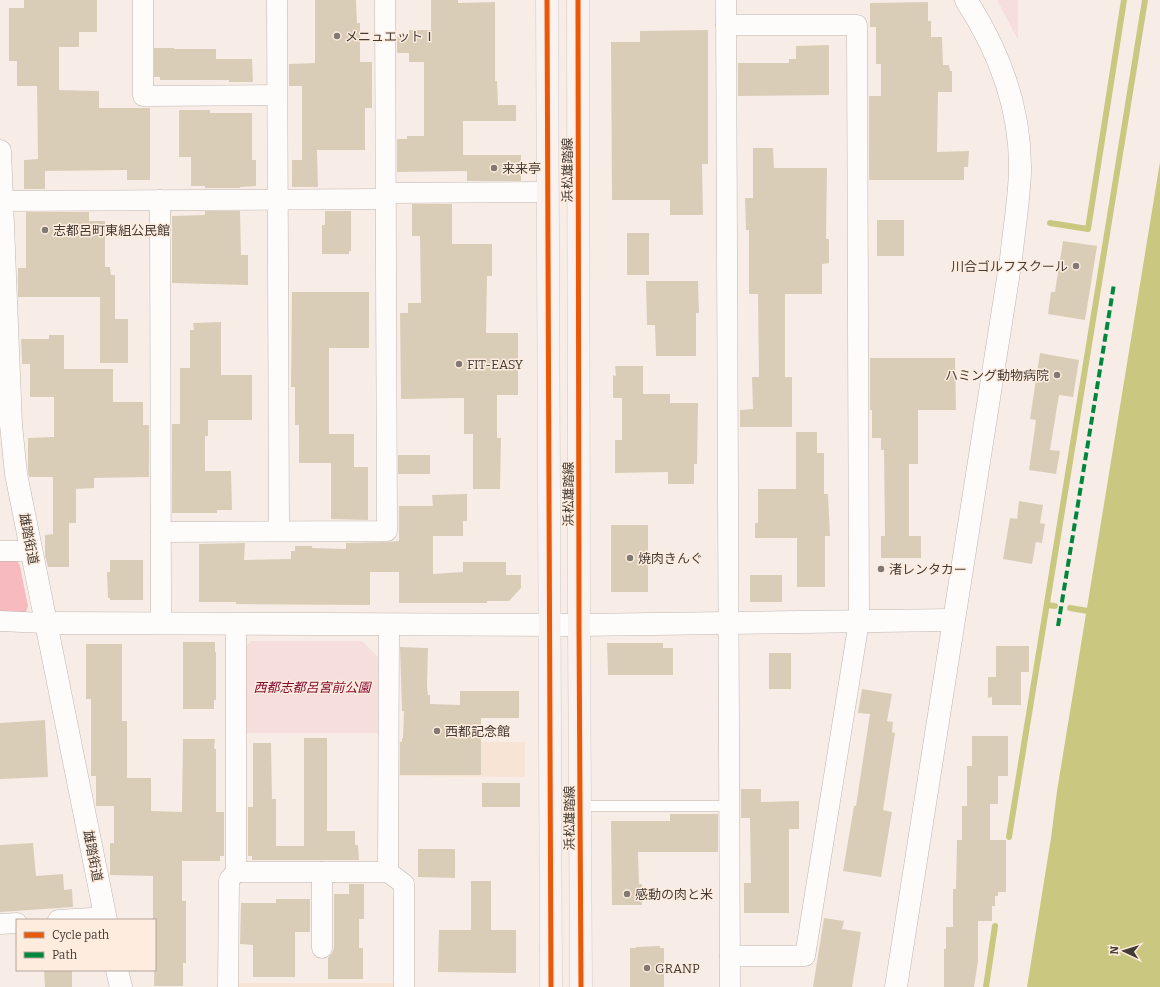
<svg xmlns="http://www.w3.org/2000/svg" width="1160" height="987" font-family="Bitter,'Noto Sans JP',serif">
  <rect width="100%" height="100%" fill="#f7ede6"/>
  <g fill="#f8e4d5">
    <path d="M397,741L525,742V777L397,776Z"/>
    <rect x="235" y="983" width="161" height="4"/>
  </g>
  <g fill="#f6dedd">
    <path d="M997,0H1018V40Z"/>
    <path d="M251,641H362L380,659V733H245V647Z"/>
  </g>
  <path fill="#f6babf" d="M0,555L17,560L20,566L28,606L26,612L23,616L0,617Z"/>
  <path fill="#cac880" d="M1160,162V987H1027L1051,838L1057,791Z"/>
  <g fill="none" stroke-linecap="round" stroke-linejoin="round">
    <g stroke="#cac880" stroke-width="6">
      <path d="M1050,223L1088,229L1124,0"/>
      <path d="M1047,605L1055,606"/>
      <path d="M1070,608L1094,612"/>
      <path d="M1009,837L1145,0"/>
      <path d="M986,987L995,926"/>
    </g>
  </g>
  <g fill="#dacdb8">
    <path d="M24,0H97V32H79V47H59V90L99,91V108H150V180H127V170L45,171V189H24V160L38,159L37,86H17V61H9V8H24Z"/>
    <path d="M315,0H356L357,23H360V62H372V108H365V150H317L318,187H292V160H302V86H289V64L315,63Z"/>
    <path d="M431,0H458V3L495,2V81H497L498,105H516V121H463V155H521V181H467V171L397,172V139H407V136H424V62H409V53H397V37H409V30H431Z"/>
    <path d="M928,2V21H931V37H942L943,65H949L950,71H952V92H938L937,152L969,151L968,167H964V180H869V96H881V64H876V27H870V3Z"/>
    <path d="M708,30V164H702L703,215H670V200H612L611,42H640V31Z"/>
    <path d="M829,45V95L738,96V63H789V59H796V46Z"/>
    <path d="M154,48H174V49H216V59H252L253,82H229V80H160V77H154Z"/>
    <path d="M179,110H210V113H252V160H256V186L240,187V188H205V186H191V157H179Z"/>
    <path d="M753,148H773L774,168H827L826,239H829V263L822,264V294H785V377H792V427H740V410L753,409L752,377H759L758,294H749V230H746L745,198H753Z"/>
    <path d="M412,204H452V244H492V276H487L486,333H518V395H497V438H501L500,489H473V434H464V398L401,399L400,313H408V303H421L420,236H412Z"/>
    <path d="M205,211H240L241,255H248V285L172,283V216L205,215Z"/>
    <path d="M325,211H351V251H349V254H322V225H325Z"/>
    <path d="M26,212H89V221H105V267H110L111,275H115V319H128V363H100V297H18V268H26Z"/>
    <rect x="877" y="220" width="27" height="36"/>
    <rect x="627" y="233" width="22" height="42"/>
    <path d="M1063,241L1097,246L1085,320L1048,314L1051,292H1055Z"/>
    <path d="M646,281H698L699,313H696V356H656L655,325H647Z"/>
    <path d="M292,292H369V348H329V434H354V467H368V520L331,519V463H299V425H295V387H291Z"/>
    <path d="M221,322V375H252V420H208V436H205V471H231L232,510H217V513H172V424H180V368H190V330H194L193,323Z"/>
    <path d="M49,335H64V369H113V402H143V425H149V477L94,478V488L76,489V523H69V567H48L45,556V535L53,534V477H29L28,470V438L54,437V397H30V364H22L21,339H49Z"/>
    <path d="M1040,353L1079,360L1073,397L1059,395L1050,450L1060,451L1056,474L1029,470L1036,420L1030,419Z"/>
    <path d="M870,358H955L956,410H918V464H909V536H921V558H881V536H885L884,450H881V438H872V410H870Z"/>
    <path d="M615,366H643V394H670V403H698L697,464H694V484H668V472L615,473V440H622V398H613V375L616,376Z"/>
    <path d="M796,432H817V453H824V494H828L830,536H825V587H797V538H755V523H758V489H796Z"/>
    <rect x="398" y="455" width="32" height="19"/>
    <path d="M467,494V521H463V536H433V574L463,572V562H506V575H521V588L509,601H487V603H399V572H370V605L236,604V602H199V544L245,543L244,560L291,559V551H295V546H312V548L346,549V543L387,542L399,541V506H433L432,495Z"/>
    <path d="M1019,501L1043,505L1040,523L1045,524L1042,543L1036,542L1032,564L1003,559L1010,518L1017,519Z"/>
    <rect x="611" y="525" width="37" height="67"/>
    <path d="M110,560H143V600H110V598H108L107,572H110Z"/>
    <rect x="750" y="575" width="32" height="27"/>
    <path d="M183,642H215V652H216V700H214V709H183Z"/>
    <path d="M607,643H663V648H673V675H608Z"/>
    <path d="M86,644H122V721H127V778H151V811L182,812L183,739H215L214,749H216V812H224V856H220V861H182V901H186V963H183V986H154L155,920H153V876L110,875V843H114V806H96V776H91V699H86Z"/>
    <path d="M996,646H1029V672H1021V705H992V697L988,698V677H996Z"/>
    <path d="M400,647L428,648L427,686L428,695H430V704L460,705V691H519V718H481V775H400V742H402V738H403L404,711H402Z"/>
    <rect x="769" y="653" width="22" height="36"/>
    <path d="M862,689L892,694L887,721L893,722L892,732L895,733L883,810L892,812L881,877L843,871L854,806H856L870,714L858,713Z"/>
    <path d="M45,720L48,777L0,779V723Z"/>
    <path d="M972,736H1008V776H998V804H990V840H1006V892H998V896H995V906H992V921H978V961L974,987H944V949H946V927H953V889H956L957,840H962V806H967V766H972Z"/>
    <path d="M304,738H327V831H355V845H358L359,860H252V856H248V807H253V743H271L272,799H276V846H304Z"/>
    <rect x="482" y="783" width="38" height="24"/>
    <path d="M741,789H761V802L799,801V829H789V913H744V883H751L750,818H741Z"/>
    <path d="M670,814H718V852H638L639,884H642V905H612L611,821H670Z"/>
    <path d="M33,843L36,876L63,874L64,890L72,889L73,907L0,912V845Z"/>
    <path d="M418,849H455V878L418,877Z"/>
    <path d="M471,881H491V930H516V973L438,972L439,930H471Z"/>
    <path d="M349,884H364V919H359V948H363V979H328V958L332,953L334,948V894H349Z"/>
    <path d="M276,899H310V932H295V977H253V945L240,944L241,903H276Z"/>
    <path d="M824,918L844,921L842,929L861,932L852,987H813Z"/>
    <path d="M660,946V948H664V987H630V948H636V947Z"/>
    <path d="M44,970H72V987H45Z"/>
  </g>
  <g fill="none" stroke-linecap="round" stroke-linejoin="round">
    <defs>
      <path id="service" d="M580,806H729"/>
      <g id="minor">
        <path d="M143,0V96L277,95"/>
        <path d="M277,0L279,531"/>
        <path d="M726,0L730,987"/>
        <path d="M726,25H857L859,621L805,956H730"/>
        <path d="M385,193L548,192"/>
        <path d="M160,200L161,624"/>
        <path d="M2,201L386,199"/>
        <path d="M161,532L387,531L385,0"/>
        <path d="M0,551H31"/>
        <path d="M0,621L45,623"/>
        <path d="M236,624V872H388L404,884V987"/>
        <path d="M388,872L389,624"/>
        <path d="M58,920L91,918L104,915"/>
        <path d="M0,924L17,923"/>
        <path d="M322,948V872"/>
        <path d="M228,987L229,880L236,872"/>
      </g>
      <g id="tertiary">
        <path d="M0,151L11,425L16,474L106,920"/>
        <path d="M45,623L579,625L953,620"/>
        <path d="M117,970L121,987"/>
        <path d="M896,987L1011,259C1014,229 1019,201 1020,171C1021,109 999,51 966,0"/>
      </g>
      <g id="primary">
        <path d="M547,0L551,987"/>
        <path d="M578,0L579,625L581,987"/>
      </g>
    </defs>
    <use href="#service" stroke="#beb6b0" stroke-width="11"/>
    <use href="#minor" stroke="#beb6b0" stroke-width="21"/>
    <use href="#tertiary" stroke="#beb6b0" stroke-width="23"/>
    <use href="#primary" stroke="#cfcac6" stroke-width="23"/>
    <use href="#service" stroke="#fefcfb" stroke-width="10"/>
    <use href="#minor" stroke="#fefcfb" stroke-width="20"/>
    <use href="#tertiary" stroke="#fefcfb" stroke-width="22"/>
    <use href="#primary" stroke="#f8f2f0" stroke-width="22"/>
    <path stroke="#00873e" stroke-width="4" stroke-dasharray="8 4" stroke-linecap="butt" d="M1058,626L1114,284"/>
    <defs>
      <g id="cycleway">
        <path d="M547,0L551,987"/>
        <path d="M578,0L579,625L581,987"/>
      </g>
    </defs>
    <use href="#cycleway" stroke="#feecdf" stroke-width="8"/>
    <use href="#cycleway" stroke="#e8590c" stroke-width="5"/>
  </g>
  <g fill="#827972" stroke="#feecdf" stroke-width="1.5">
    <circle cx="337" cy="36" r="4"/>
    <circle cx="494" cy="168" r="4"/>
    <circle cx="45" cy="230" r="4"/>
    <circle cx="1076" cy="266" r="4"/>
    <circle cx="459" cy="364" r="4"/>
    <circle cx="1057" cy="375" r="4"/>
    <circle cx="630" cy="558" r="4"/>
    <circle cx="881" cy="569" r="4"/>
    <circle cx="437" cy="731" r="4"/>
    <circle cx="627" cy="894" r="4"/>
    <circle cx="647" cy="968" r="4"/>
  </g>
  <g text-anchor="middle" dominant-baseline="central" stroke-width="3" stroke-linejoin="round" paint-order="stroke">
    <g font-size="13" fill="#433b34" stroke="#feecdf" text-anchor="start">
      <text x="345" y="36">メニュエットⅠ</text>
      <text x="502" y="168">来来亭</text>
      <text x="53" y="230">志都呂町東組公民館</text>
      <text x="1068" y="266" text-anchor="end">川合ゴルフスクール</text>
      <text x="467" y="364">FIT-EASY</text>
      <text x="1049" y="375" text-anchor="end">ハミング動物病院</text>
      <text x="638" y="558">焼肉きんぐ</text>
      <text x="889" y="569">渚レンタカー</text>
      <text x="445" y="731">西都記念館</text>
      <text x="635" y="894">感動の肉と米</text>
      <text x="655" y="968">GRANP</text>
    </g>
    <g font-size="13" fill="#433b34" stroke="#feecdf">
      <text transform="translate(567 170) rotate(-90)">浜松雄踏線</text>
      <text transform="translate(568 494) rotate(-90)">浜松雄踏線</text>
      <text transform="translate(29 539) rotate(79)">雄踏街道</text>
      <text transform="translate(569 818) rotate(-90)">浜松雄踏線</text>
      <text transform="translate(93 856) rotate(79)">雄踏街道</text>
    </g>
    <g font-size="13" font-style="italic" fill="#870d34" stroke="#feecdf">
      <text x="312" y="687">西都志都呂宮前公園</text>
    </g>
  </g>
  <rect x="16" y="919" width="140" height="52" fill="#feecdf" stroke="#b3a59b"/>
  <rect x="24" y="932" width="20" height="6" fill="#e8590c" stroke="#b3a59b"/>
  <text x="52" y="939" font-size="12" fill="#433b34">Cycle path</text>
  <rect x="24" y="952" width="20" height="6" fill="#00873e" stroke="#b3a59b"/>
  <text x="52" y="959" font-size="12" fill="#433b34">Path</text>
  <g transform="translate(1124 951) rotate(274)" stroke="#feecdf" stroke-width="3" paint-order="stroke">
  <path d="M0-3L7 15L0 10L-7 15Z" fill="#433b34"/>
  <text y="-6" font-size="11" font-weight="bold" text-anchor="middle" fill="#433b34">N</text>
  </g>
</svg>
